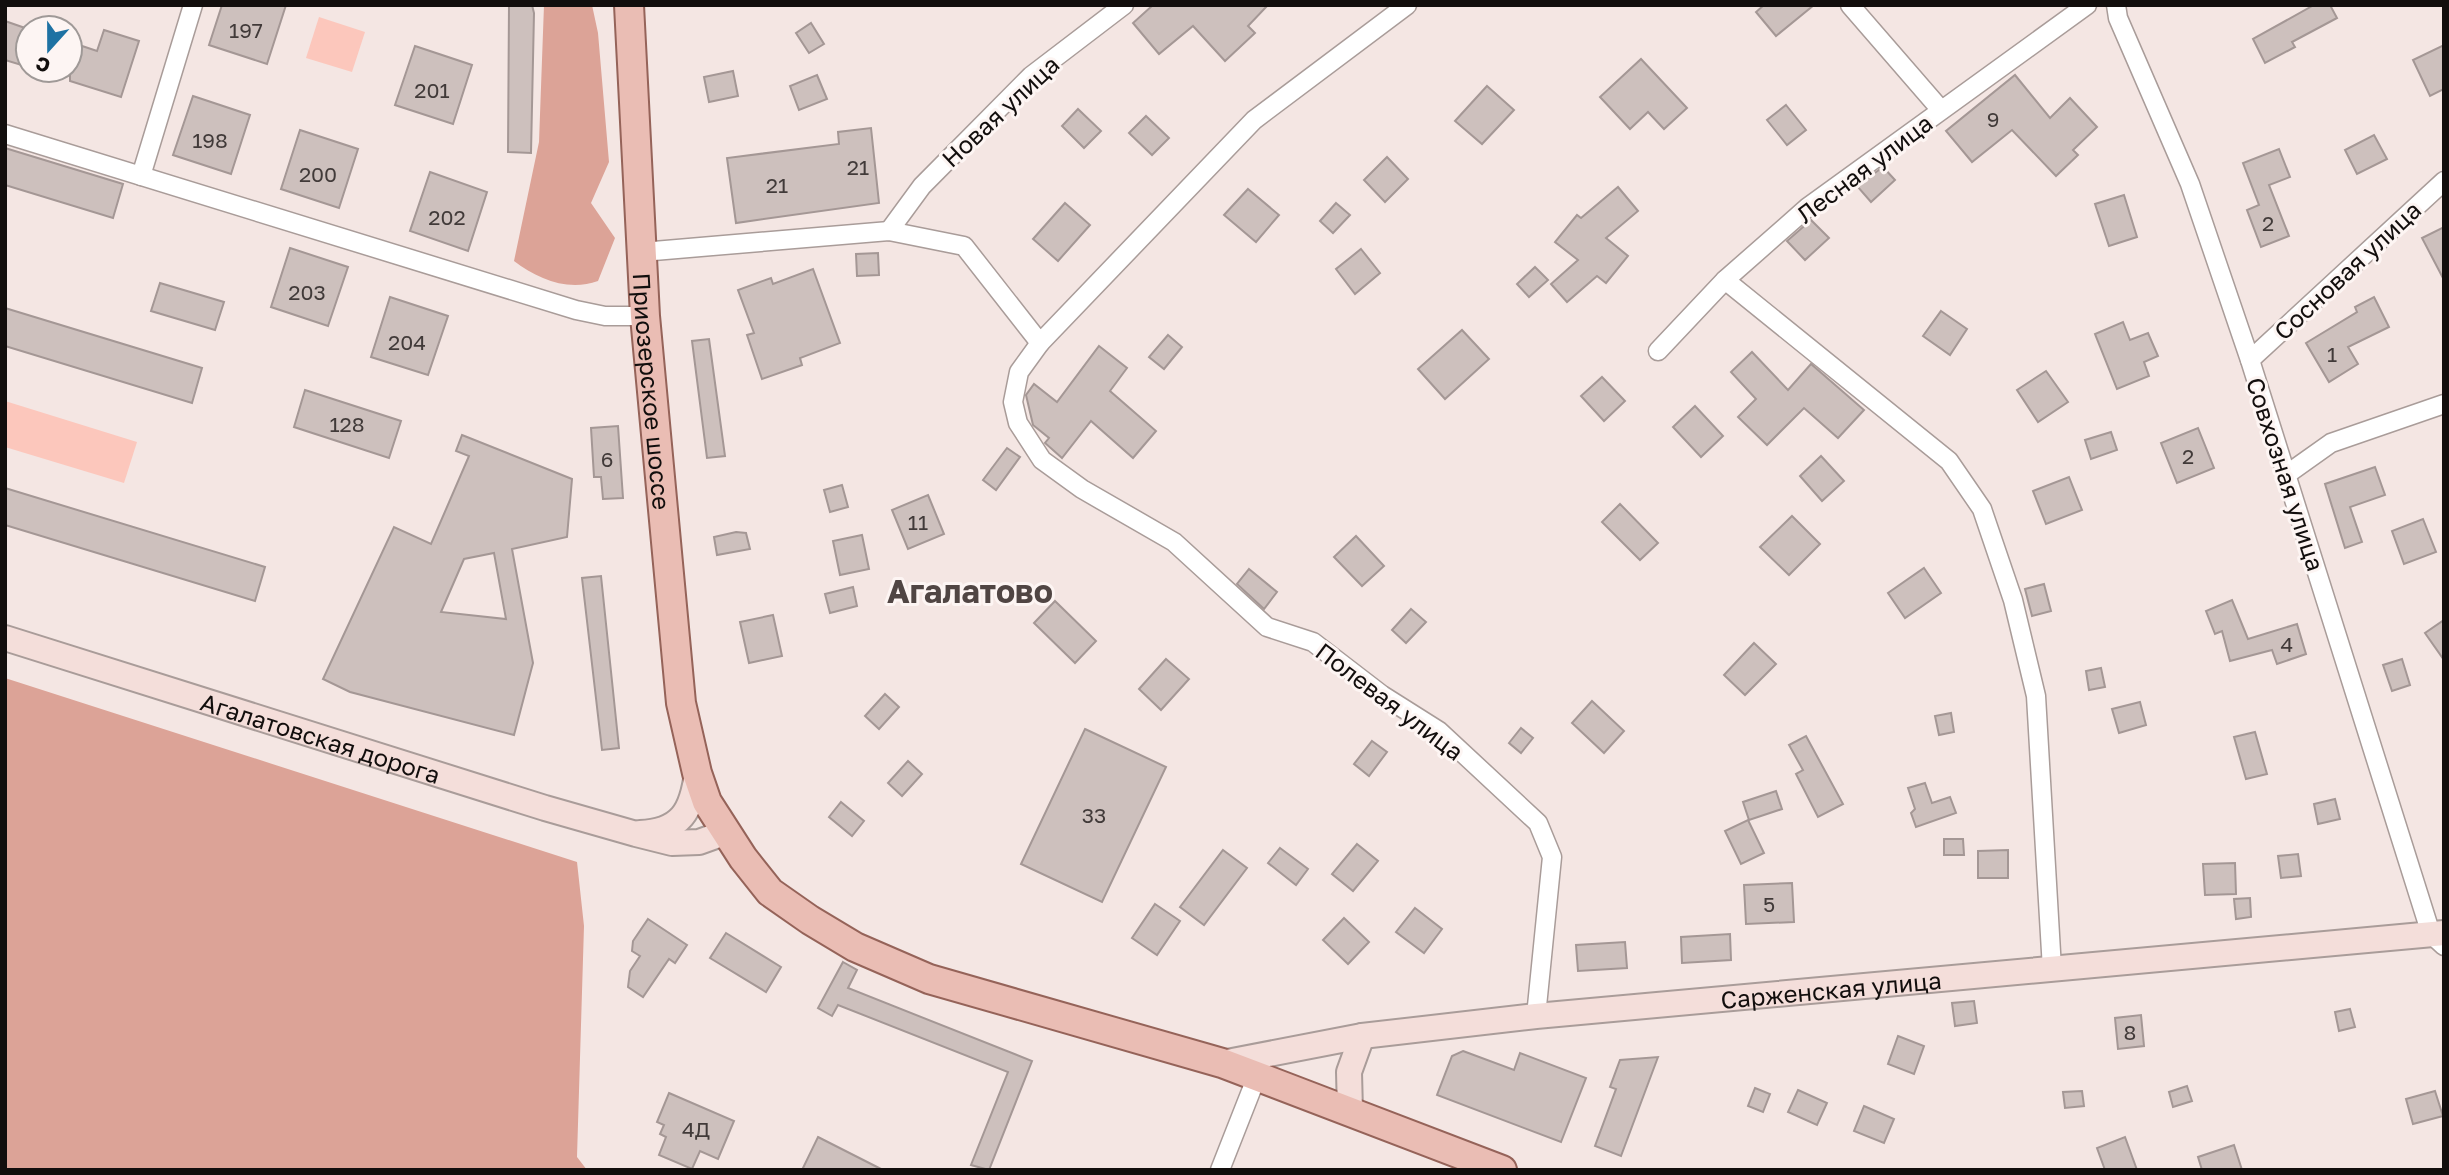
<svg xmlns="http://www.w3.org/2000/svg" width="2449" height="1175" font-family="'Golos Text',sans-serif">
  <rect width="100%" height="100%" fill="#f4e6e3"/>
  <g fill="#fcc7bc">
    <path d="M319,17L365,32L352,72L306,58Z"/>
    <path d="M5,401L137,442L124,483L5,447Z"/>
  </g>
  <g fill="#dca397">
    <path d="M544,5H592L598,33L609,162L591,203L615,238L598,281C568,292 538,279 514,261L539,142Z"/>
    <path d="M5,678L577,862L584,926L577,1157L587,1170H5Z"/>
  </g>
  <g fill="#cdc0bd" stroke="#a49795" stroke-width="2" fill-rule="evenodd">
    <path d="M222,5H286L267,64L209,45Z"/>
    <path d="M509,5H532L534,13L531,153L508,152Z"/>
    <path d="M1153,5H1268L1248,26L1255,33L1225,61L1193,26L1159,54L1133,23Z"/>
    <path d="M1764,5H1814L1776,36L1756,12Z"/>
    <path d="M2314,5H2330L2337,18L2292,42L2295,47L2265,63L2253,39Z"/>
    <path d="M5,21L28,29V67L5,60Z"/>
    <path d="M811,23L824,44L809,53L796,33Z"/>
    <path d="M104,30L139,41L121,97L70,81V42L97,51Z"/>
    <path d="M2444,45V89L2430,96L2413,60Z"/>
    <path d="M415,46L472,65L453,124L395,105Z"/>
    <path d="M1641,59L1687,108L1664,129L1648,112L1630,129L1600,97Z"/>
    <path d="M733,71L738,96L709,102L704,77Z"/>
    <path d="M817,75L827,99L799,110L790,86Z"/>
    <path d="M2015,75L2050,118L2070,98L2097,127L2073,150L2078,155L2056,176L2012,130L1972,162L1946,131Z"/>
    <path d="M1487,86L1514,110L1482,144L1455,121Z"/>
    <path d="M193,96L250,115L231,174L173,155Z"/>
    <path d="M1786,105L1806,130L1787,145L1767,120Z"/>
    <path d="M1078,109L1101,131L1084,148L1062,126Z"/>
    <path d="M1146,116L1169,138L1152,155L1129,133Z"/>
    <path d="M871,128L879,203L736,223L727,158L839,144L838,132Z"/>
    <path d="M300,130L358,149L339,208L281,189Z"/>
    <path d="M2374,135L2387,159L2357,174L2345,150Z"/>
    <path d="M5,148L123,184L113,218L5,185Z"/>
    <path d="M2279,149L2290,177L2269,185L2289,236L2261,247L2247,210L2259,205L2243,163Z"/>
    <path d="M1387,157L1408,179L1385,202L1364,180Z"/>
    <path d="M1883,167L1895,180L1871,202L1857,186Z"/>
    <path d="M430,172L487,192L468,251L410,231Z"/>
    <path d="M1618,187L1638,211L1606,238L1628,256L1606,283L1597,276L1567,302L1551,284L1578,260L1555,242L1577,215L1581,218Z"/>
    <path d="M1248,189L1279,215L1256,242L1224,215Z"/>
    <path d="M2124,195L2137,237L2109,246L2095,204Z"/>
    <path d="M1065,203L1090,225L1058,261L1033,239Z"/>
    <path d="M1336,203L1350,215L1333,233L1320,221Z"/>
    <path d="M1811,220L1829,238L1805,260L1787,241Z"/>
    <path d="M2444,227V280L2422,238Z"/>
    <path d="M290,248L348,267L328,326L271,307Z"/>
    <path d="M1361,249L1380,273L1355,294L1336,269Z"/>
    <path d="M878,253L879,275L857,276L856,254Z"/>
    <path d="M1535,267L1548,280L1529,297L1517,284Z"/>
    <path d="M813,269L840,343L800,358L802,365L762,379L747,335L754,333L738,290L771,278L773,284Z"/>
    <path d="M160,283L224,302L215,330L151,311Z"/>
    <path d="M390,297L448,316L428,375L371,357Z"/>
    <path d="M2374,297L2389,327L2348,347L2358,364L2329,382L2306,343L2357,312L2355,307Z"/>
    <path d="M5,308L202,368L192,403L5,346Z"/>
    <path d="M1941,311L1967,329L1950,355L1923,336Z"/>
    <path d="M2123,322L2130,340L2148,333L2158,356L2144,362L2149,376L2117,389L2095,334Z"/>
    <path d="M1462,330L1489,359L1445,399L1418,369Z"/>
    <path d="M1168,335L1182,347L1164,369L1149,357Z"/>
    <path d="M709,339L725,456L707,458L692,341Z"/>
    <path d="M1099,346L1127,368L1110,391L1156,431L1133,458L1091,421L1062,458L1045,443L1049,438L1033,425L1026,395L1034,384L1057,402Z"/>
    <path d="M1752,352L1788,390L1811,364L1864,410L1838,438L1804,408L1767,445L1738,417L1756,399L1731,372Z"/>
    <path d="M2046,371L2068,402L2038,422L2017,390Z"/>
    <path d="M1602,377L1625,401L1604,421L1581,396Z"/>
    <path d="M305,390L401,421L389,458L294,427Z"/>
    <path d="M1695,406L1723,436L1701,457L1673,427Z"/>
    <path d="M618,426L623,498L603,499L601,477H594L591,428Z"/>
    <path d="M2198,428L2214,468L2177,483L2161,443Z"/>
    <path d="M2111,432L2117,450L2091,459L2085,440Z"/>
    <path d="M462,435L572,479L567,537L512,549L533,663L514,735L350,692L323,679L394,527L431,544L469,456L456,451ZM494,553L506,619L441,612L464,559Z"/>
    <path d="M1007,448L1020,457L996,490L983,480Z"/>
    <path d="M1821,456L1844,481L1822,501L1800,476Z"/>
    <path d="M2375,467L2385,495L2350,507L2362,542L2345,548L2325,484Z"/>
    <path d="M2069,477L2082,510L2046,524L2033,491Z"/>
    <path d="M842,485L848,507L830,512L824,490Z"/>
    <path d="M5,488L265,567L255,601L5,525Z"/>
    <path d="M928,495L944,534L908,549L892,510Z"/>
    <path d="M1620,504L1658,543L1640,560L1602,522Z"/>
    <path d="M1792,516L1820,544L1789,575L1760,547Z"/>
    <path d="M2423,519L2436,552L2404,564L2392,531Z"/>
    <path d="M736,532L746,533L750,549L717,555L714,537Z"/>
    <path d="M862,535L869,569L840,575L833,541Z"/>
    <path d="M1356,536L1384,566L1362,586L1334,557Z"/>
    <path d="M1924,568L1941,593L1905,618L1888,593Z"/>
    <path d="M1249,569L1277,592L1264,609L1237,584Z"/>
    <path d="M601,576L619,748L602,750L582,578Z"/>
    <path d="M2044,584L2051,611L2032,616L2025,589Z"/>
    <path d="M853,587L857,606L830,613L825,594Z"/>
    <path d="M2232,600L2248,639L2297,624L2306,654L2277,664L2272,650L2230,661L2222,631L2215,634L2206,611Z"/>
    <path d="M1055,601L1096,641L1075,663L1034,623Z"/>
    <path d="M1411,609L1426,622L1406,643L1392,630Z"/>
    <path d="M773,615L782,656L749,663L740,622Z"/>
    <path d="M2444,620V660L2425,633Z"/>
    <path d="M1754,643L1776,664L1745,695L1724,675Z"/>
    <path d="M1166,659L1189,679L1161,710L1139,689Z"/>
    <path d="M2402,659L2410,685L2392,691L2383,665Z"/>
    <path d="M2101,668L2105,687L2089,690L2086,671Z"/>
    <path d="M885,694L899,707L879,729L865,716Z"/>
    <path d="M1592,701L1624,731L1604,753L1572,723Z"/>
    <path d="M2140,702L2146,725L2119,733L2112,709Z"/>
    <path d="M1951,713L1954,732L1939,735L1935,716Z"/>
    <path d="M1521,728L1533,738L1521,753L1509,743Z"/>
    <path d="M1085,729L1166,767L1102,902L1021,864Z"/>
    <path d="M2255,732L2267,774L2246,779L2234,737Z"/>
    <path d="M1806,736L1843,804L1818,817L1796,774L1803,770L1789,745Z"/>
    <path d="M1372,741L1387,752L1369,776L1354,764Z"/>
    <path d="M908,761L922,774L902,796L888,783Z"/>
    <path d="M1925,783L1932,803L1950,797L1956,813L1916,827L1911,813L1915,809L1908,788Z"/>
    <path d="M1776,791L1782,809L1749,820L1743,802Z"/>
    <path d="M2335,799L2340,819L2318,824L2314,804Z"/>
    <path d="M841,802L864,821L852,836L829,817Z"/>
    <path d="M1748,820L1764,853L1741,864L1725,831Z"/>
    <path d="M1944,839H1963L1964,855H1944Z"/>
    <path d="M1357,844L1378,861L1353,891L1332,874Z"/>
    <path d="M1280,848L1308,869L1296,885L1268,863Z"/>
    <path d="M1223,850L1247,868L1204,925L1180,907Z"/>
    <path d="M2008,850V878H1978V851Z"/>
    <path d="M2298,854L2301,876L2281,878L2278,856Z"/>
    <path d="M2235,863L2236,894L2205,895L2203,864Z"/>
    <path d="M1792,883L1794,922L1746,924L1744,885Z"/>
    <path d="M2250,898L2251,917L2236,919L2234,899Z"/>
    <path d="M1155,904L1180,921L1157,955L1132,938Z"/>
    <path d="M1415,908L1442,929L1424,953L1396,932Z"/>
    <path d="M1344,918L1369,942L1348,964L1323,940Z"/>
    <path d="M648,919L687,945L675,963L669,959L643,997L628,987L630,971L640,956L632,951L633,941Z"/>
    <path d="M726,933L781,967L766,992L710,958Z"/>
    <path d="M1730,934L1731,960L1682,963L1681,937Z"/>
    <path d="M1625,942L1627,968L1578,971L1576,945Z"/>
    <path d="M843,962L857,970L848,988L1032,1061L989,1170L971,1165L1008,1072L838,1005L832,1016L818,1008Z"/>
    <path d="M1974,1001L1977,1023L1955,1026L1952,1003Z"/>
    <path d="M2350,1009L2355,1027L2339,1031L2335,1012Z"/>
    <path d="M2141,1015L2144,1046L2118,1049L2115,1018Z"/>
    <path d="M1898,1036L1924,1046L1914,1074L1888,1064Z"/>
    <path d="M1463,1051L1514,1070L1520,1053L1586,1078L1561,1142L1437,1095L1452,1056Z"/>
    <path d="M1658,1057L1621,1156L1595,1146L1616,1089L1610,1087L1620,1060Z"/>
    <path d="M2187,1086L2192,1101L2173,1107L2169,1092Z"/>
    <path d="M1755,1088L1770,1094L1763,1112L1748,1106Z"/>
    <path d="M1798,1090L1827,1103L1817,1125L1788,1112Z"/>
    <path d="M2082,1091L2084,1106L2065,1108L2063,1092Z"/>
    <path d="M2435,1091L2443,1116L2413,1124L2406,1099Z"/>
    <path d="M669,1093L734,1121L718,1159L700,1151L692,1169L659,1155L666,1137L660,1134L664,1125L657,1122Z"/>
    <path d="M1864,1106L1894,1119L1884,1143L1854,1131Z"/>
    <path d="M818,1137L883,1170H802Z"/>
    <path d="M2125,1137L2137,1170H2105L2097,1148Z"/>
    <path d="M2234,1145L2242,1170H2202L2198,1157Z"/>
  </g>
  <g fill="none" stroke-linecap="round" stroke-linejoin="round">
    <defs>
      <g id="minor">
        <path d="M1850,5L1941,110"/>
        <path d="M2116,5L2118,18L2190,184L2250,360L2431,934L2444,946"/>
        <path d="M5,134L576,310L605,316H645"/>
        <path d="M141,176L193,5"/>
        <path d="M889,231L922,186L1031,76L1124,5"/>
        <path d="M642,252L889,231L964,246L1040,343L1254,120L1407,5"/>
        <path d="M1725,280L1949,461L1982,509L2013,600L2036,696L2052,969"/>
        <path d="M1040,343L1019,372L1013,402L1018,423L1042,460L1082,489L1174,542L1267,627L1313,642L1382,695L1439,731L1538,823L1552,857L1536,1016"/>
        <path d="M1658,351L1725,280L1808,207L2087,5"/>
        <path d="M2250,360L2444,181"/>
        <path d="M2286,475L2331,443L2444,404"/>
        <path d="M1220,1170L1257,1076"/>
      </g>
      <g id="secondary">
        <path id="s1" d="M5,638L545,808L636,834L672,843L699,842L724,833"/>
        <path d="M640,833C681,831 692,811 697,773"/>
        <path id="s2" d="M1222,1063L1362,1036L1536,1016L2444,933"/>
        <path d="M1350,1111L1349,1072L1362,1036"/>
      </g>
      <g id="primary">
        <path id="s3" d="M629,5L645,316L681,703L697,773L707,802L743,858L770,892L810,920L855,947L929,979L1222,1063L1502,1170"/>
      </g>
    </defs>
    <use href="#minor" stroke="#a99c99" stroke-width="21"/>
    <use href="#secondary" stroke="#a99c99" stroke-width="28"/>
    <use href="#primary" stroke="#956359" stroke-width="32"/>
    <use href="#minor" stroke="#fff" stroke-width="18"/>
    <use href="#secondary" stroke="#f4deda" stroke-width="24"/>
    <use href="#primary" stroke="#eabdb4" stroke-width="28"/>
  </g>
  <g text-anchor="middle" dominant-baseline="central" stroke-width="6" stroke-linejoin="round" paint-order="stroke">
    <g font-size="21" fill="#413a39">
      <text x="246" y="30">197</text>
      <text x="432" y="90">201</text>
      <text x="1993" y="119">9</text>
      <text x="210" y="140">198</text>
      <text x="858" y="167">21</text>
      <text x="318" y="174">200</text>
      <text x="777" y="185">21</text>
      <text x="447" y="217">202</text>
      <text x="2268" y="223">2</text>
      <text x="307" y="292">203</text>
      <text x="407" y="342">204</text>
      <text x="2332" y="354">1</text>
      <text x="347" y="424">128</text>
      <text x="2188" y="456">2</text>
      <text x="607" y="459">6</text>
      <text x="918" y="522">11</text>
      <text x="2287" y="644">4</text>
      <text x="1094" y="815">33</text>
      <text x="1769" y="904">5</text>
      <text x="2130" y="1032">8</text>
      <text x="696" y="1129">4Д</text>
    </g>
    <g font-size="24" fill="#120e0d" stroke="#fdf5f3">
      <text transform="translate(1000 111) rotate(-43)">Новая улица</text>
      <text transform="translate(1864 168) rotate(-37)">Лесная улица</text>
      <text transform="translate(2347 270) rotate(-43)">Сосновая улица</text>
      <text stroke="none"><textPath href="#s3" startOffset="387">Приозерское шоссе</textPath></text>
      <text transform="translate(2286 474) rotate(72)">Совхозная улица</text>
      <text transform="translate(1390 701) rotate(37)">Полевая улица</text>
      <text stroke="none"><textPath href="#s1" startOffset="331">Агалатовская дорога</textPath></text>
      <text stroke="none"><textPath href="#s2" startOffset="614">Сарженская улица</textPath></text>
    </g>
    <g font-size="32" font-weight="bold" fill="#504543" stroke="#fdf5f3">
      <text x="970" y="591">Агалатово</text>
    </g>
  </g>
  <rect width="2449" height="1175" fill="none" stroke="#120e0d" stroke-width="14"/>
  <g transform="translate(49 49) rotate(201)"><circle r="33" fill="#fdf5f3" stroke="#9f9997" stroke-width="2"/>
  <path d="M0-5L12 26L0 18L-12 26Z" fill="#1e72a3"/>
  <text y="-10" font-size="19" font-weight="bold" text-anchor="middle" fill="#120e0d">С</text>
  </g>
</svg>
